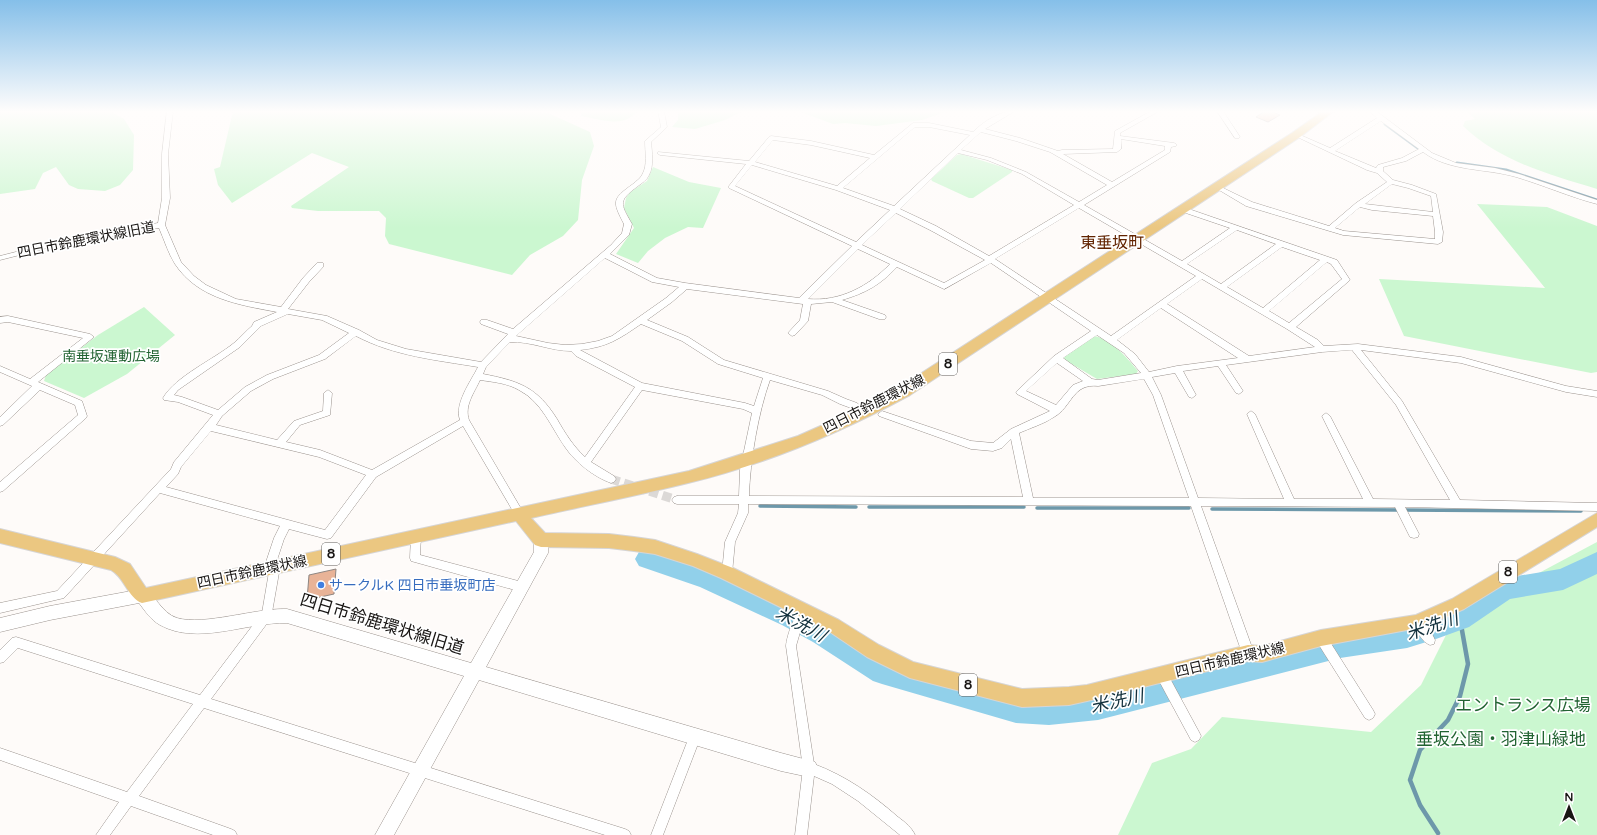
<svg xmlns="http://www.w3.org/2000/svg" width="1597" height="835" font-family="'Varela Round','Noto Sans JP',sans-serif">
  <rect width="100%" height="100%" fill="#fefbf9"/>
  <g fill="#cbf7d0">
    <path d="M0,111H110L124,119L134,135L133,170L120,185L105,191L78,189L69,185L56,167L43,173L35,189L0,194Z"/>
    <path d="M233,111H527L548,113L590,132L594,146L582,180L578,220L563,236L530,255L512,275L389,244L385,236L386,218L379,211H318L292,208L291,206L349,167L312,153L232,203L218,185L214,169L220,167Z"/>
    <path d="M582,111H637C624,129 600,119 581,116Z"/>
    <path d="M678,111H743L725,120L695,129L672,127L678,120Z"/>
    <path d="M798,111H948L922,120L876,126L845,123L833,124Z"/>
    <path d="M1466,111H1597V189C1548,174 1501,162 1463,126L1465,121L1475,119Z"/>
    <path d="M961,154L1012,170V172L973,198H969L932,181L931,179L957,155Z"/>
    <path d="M653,167L689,182L721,188L703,228L688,227L665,238L648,251L638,263L616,254L634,228L624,208L626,198L630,192L647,181Z"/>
    <path d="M1477,204L1547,207L1597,226V372L1591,373L1404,336L1379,279L1545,288Z"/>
    <path d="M144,307L175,335L127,374L84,398L44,381L46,375L98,335Z"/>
    <path d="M1093,336C1111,338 1127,358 1138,371L1136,374L1097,379L1065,360L1064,357Z"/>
    <path d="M1597,542V835H1118L1152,763L1191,749L1222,717L1371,732L1421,685L1448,631L1469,604L1500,586L1537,574Z"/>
  </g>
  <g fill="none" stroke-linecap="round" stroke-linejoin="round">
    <g stroke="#6d98aa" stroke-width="3">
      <path d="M1385,124L1422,151"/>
      <path d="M1457,163L1506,170L1597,200"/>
    </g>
    <g stroke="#6d98aa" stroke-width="3.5">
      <path d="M760,506L856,507"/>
      <path d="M869,507H1024"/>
      <path d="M1037,508H1189"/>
      <path d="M1212,509L1581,511"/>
    </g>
    <path stroke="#6d98aa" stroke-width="4.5" d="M1438,833L1420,805L1410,780L1420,750L1448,720L1460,696L1468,664L1460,619"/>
    <path fill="#91d0ea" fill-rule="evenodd" d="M647,549L674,556L718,571L800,609L831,626L888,661L1016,697L1049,699L1098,694L1340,634L1407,624L1451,611L1496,581L1505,578L1560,569L1597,552V574L1563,590L1510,599L1469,627L1436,639L1407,648L1340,658L1098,720L1049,725L1016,723L882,684L873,681L813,642L782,625L700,587L639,566L635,559L639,552Z"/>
  </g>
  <g fill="#e8b397" stroke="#8e8682">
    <path d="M1265,111H1271L1280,115L1268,122L1256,117Z"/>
    <path d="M336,569L334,594L307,600L309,575Z"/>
  </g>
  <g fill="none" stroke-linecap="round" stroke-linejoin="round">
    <path stroke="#dcd9d7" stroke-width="9" stroke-dasharray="9 4.5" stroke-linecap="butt" d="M611,479L677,500"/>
    <defs>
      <g id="street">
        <path d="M167,111H173L168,154L170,198L165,225L181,262L194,276L206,285L236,299L281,307L303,278L317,263H323V267L309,282L288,309L327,316L359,330L377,340L406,349L481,362L508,334L481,324L480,322L481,320H487L513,329L611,245L622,233L624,224C612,201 612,199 633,184C636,181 640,179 642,175C648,165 645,152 645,141L661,127L658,111H664L667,127L651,142C652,152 654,166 649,175C647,180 642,183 638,186C618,201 620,203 632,224L629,235L610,254L657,278L685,283L799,298L852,246L729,188V186L746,164L660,155L657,153L658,152L749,161L769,137L771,136L811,141L874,155L913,123H929L973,132C984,121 1000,111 1015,111L985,129L1020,138L1058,151L1062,150L1113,149L1115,131L1151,111H1159L1120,133V136L1174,143L1176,144V146L1171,147L1170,152L1084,205L1182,261L1230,228L1180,211V207H1183L1337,260L1350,280L1296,327L1318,340L1324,346L1358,344L1461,357L1566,386L1597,391V397L1566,392L1461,363L1361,350L1402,401L1460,500L1597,503V511L1405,507L1419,534L1418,537L1414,538L1410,537L1395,507L1201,506L1254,653L1252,657L1248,658L1244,657L1242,653L1191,506L748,504V513L735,542L732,573L731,576L727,578L723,576L722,573L725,542L738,513L739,504H677L674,503L672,500L674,497L677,496H739L740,470L752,413L743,409L642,390L591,462L614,476L616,479L614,482L611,483C594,477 575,462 565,447C551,427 542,402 519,390C507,383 493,382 480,380C474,393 464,406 469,420L523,512L525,515L523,518L520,519L517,518L463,426L376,477L331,538L327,539L289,529L284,539L276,563L279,564L280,567L271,618L211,699L625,829L629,831L631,835H605L204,708L139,796L231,829L235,831L237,835H213L131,806L110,835H96L119,802L0,760V748L127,792L193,704L18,648L4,662L0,663V650L12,638L16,637L200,695L262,613L269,572L265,571L264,568L274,538L280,526L160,493L64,598L0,613V603L57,591L171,469L174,462L213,415L178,402L164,400L163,398C176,376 213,360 234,343C240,338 246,331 252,326L254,322L277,312C240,305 198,299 175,264C168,253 164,239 159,228L59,245L0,260V256L59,241L158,223L162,198V154ZM915,127H929L970,135L894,206L843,188ZM981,132L1016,141L1050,152L1107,185L1079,202L1026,172L991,158L961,150ZM1121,139L1165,146V150L1112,182L1063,154L1117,152L1121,149ZM773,140L811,145L870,158L837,186L755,162ZM958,153L987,160L1022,174L1074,205L989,256L936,226L900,209ZM752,165L836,190L890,210L856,242L735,186ZM1079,208L1196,276L1111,336L995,259ZM896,213L930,230L985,260L944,283L862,245ZM1237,230L1276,244L1221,284L1187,264ZM1282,247L1320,260L1263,308L1227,287ZM858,249L890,264C869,286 840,302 808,299ZM605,258L652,282L679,287L666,298L612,336L598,341L582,344L565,345L548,343L516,336ZM1327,262L1331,264L1342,279L1289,323L1269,311ZM991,263L1091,331L1054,356L1016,392L1017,394L1050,411L1011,429L993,443L971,441L882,411L878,414L879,416L971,449L993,451L1002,448L1011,439L1023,497L749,496C750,461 758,413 770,380L822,395L840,404L851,408L861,415H867L868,413L857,403L846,399L828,391L724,360L688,337L647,320L672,302L687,289L803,304L800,320L788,333L792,336L795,335L808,321L811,304L832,302L879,319H885L886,317L885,315L842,300C866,293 880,285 897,267L944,289ZM1202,279L1287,329L1315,347L1249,356L1167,304ZM1161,308L1238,358L1177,366L1149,372L1135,354L1117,340ZM288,314L322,320L349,333L319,355L267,375L245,387L218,410L182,397L174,395L178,390L240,347L261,326ZM641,324L682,341L718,364L763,378L754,406L745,403L642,383L580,350C608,347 619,339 641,324ZM1097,335L1124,353L1141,373L1098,380L1092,379L1063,358ZM356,336C394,356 436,360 478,367C471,381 454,404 460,420L372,470L320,450L286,442L300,425L330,415L332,393L328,390L324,393L323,411L294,421L277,440L216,425L222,416L251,391L273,379L325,359ZM510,342C531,341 550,351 571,351L576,356L635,387L585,457C573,446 565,433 557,419C537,387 519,381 483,374L486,367ZM1352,350L1396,405L1450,500L1373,499L1330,416L1326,413L1322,416L1363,499H1294L1255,414L1251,411L1247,414L1284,499L1198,498L1161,395L1152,377L1175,373L1189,397L1192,398L1196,395L1183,371L1218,366L1236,393L1239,394L1243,391L1226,365L1322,352ZM1057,363L1083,381L1073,385L1056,405L1026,391ZM1144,379L1153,395L1189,498H1033L1019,433C1030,428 1044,424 1054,417C1072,407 1072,383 1098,386ZM211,431L319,457L366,475L325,530L166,487L178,474L181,467Z"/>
        <path d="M1217,111H1223L1240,137L1239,138H1235Z"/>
        <path d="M1369,111H1376L1432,153L1456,163L1495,168L1519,174L1597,200V204C1570,197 1543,185 1516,177C1485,168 1450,172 1423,152L1406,161L1383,167V171L1393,180L1412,185L1436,194L1443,232L1442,242L1438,244L1343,235L1246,206L1214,187L1217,185L1219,186L1252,202L1329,226L1356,203L1387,182L1377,173L1367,170L1293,135L1298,134L1330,148L1377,118ZM1381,121L1419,149L1402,158L1378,165L1376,168L1335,151ZM1392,184L1408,188L1431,196L1433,212L1365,204ZM1360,207L1372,210L1433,216L1435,232V239L1344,231L1335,228Z"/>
        <path d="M8,316L90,334L94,337L38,382L82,401L87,416L86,418L3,491L0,492V482L78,415L75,405L40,390L3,425L0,426V417L32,386L0,372V366L30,379L83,338L8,322L0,323V317Z"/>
        <path d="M416,532L420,533L421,536L420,555L522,582L526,584L527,587L526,590L522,592L411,561L410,558L411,536L412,533Z"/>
        <path d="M806,606L810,608L811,611L801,629L796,646L814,764C846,776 873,795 898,817C905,822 912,828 915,835H900L858,801L832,784L814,776L807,835H795L803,768L786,646C787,635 795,610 806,606Z"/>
        <path d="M1417,617C1425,620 1432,633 1435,640L1434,644L1430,645C1422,642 1415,629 1412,622L1413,619Z"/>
        <path d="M1321,633L1325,634L1373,710L1375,714L1373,718L1369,720L1365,718L1317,642L1316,638L1317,634Z"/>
        <path d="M1162,670L1166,671L1199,732L1201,736L1199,740L1195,742L1191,740L1158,679L1156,675L1158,671Z"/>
        <path d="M695,730L699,732L701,736L663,835H651L691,732Z"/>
      </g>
      <path id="secondary" d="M541,534L546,536L548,540V553L486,667L781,753L815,762L818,768L815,774L809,777L781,771L479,680L394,835H375L464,676L287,623C246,622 198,646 160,625C151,620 145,611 139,603L50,620L0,632V618L50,606L142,589C156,594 161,613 177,618C204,626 255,608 287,609L471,663L534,552V540L536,536Z"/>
      <path id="primary" d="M1323,111H1334L1300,137L910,395C840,433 766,464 688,483C636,496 584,506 531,518L545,533L609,534L634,537L655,540L697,554L733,568L839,620L879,645L913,662L1022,689L1069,687L1087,685L1248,645L1262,646L1321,630L1416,615L1452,599L1597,513V527L1464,609L1423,627L1321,646L1262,662L1248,661L1087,701L1069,705L1022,707L910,678L867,657L827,630L721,578L693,566L655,554L634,551L609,548L541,547L535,545L516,521L142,603C128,598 125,578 111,570L0,543V529L115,557L130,564L146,588L689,471L798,436L850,413L900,387L1292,133Z"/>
    </defs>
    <use href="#street" stroke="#9b938e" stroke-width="1"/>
    <use href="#secondary" stroke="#9b938e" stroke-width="1"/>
    <use href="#primary" stroke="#d6d5d5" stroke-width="2"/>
    <use href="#street" fill="#fff" fill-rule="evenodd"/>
    <use href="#secondary" fill="#fff" fill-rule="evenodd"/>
    <use href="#primary" fill="#ebc781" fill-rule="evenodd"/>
  </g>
  <linearGradient id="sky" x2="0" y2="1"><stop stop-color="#85bfe9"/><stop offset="0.49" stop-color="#fffdfc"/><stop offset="1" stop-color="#fffdfc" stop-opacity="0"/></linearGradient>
  <rect width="1597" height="228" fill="url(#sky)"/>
  <circle fill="#3f7fe0" stroke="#fff" stroke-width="1.5" cx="321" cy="585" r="4"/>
  <g text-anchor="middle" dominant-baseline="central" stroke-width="3.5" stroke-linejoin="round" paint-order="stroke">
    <g fill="#fff" stroke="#5e5c5a" stroke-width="1">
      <rect x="939" y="353" width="18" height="22" rx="3"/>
      <rect x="322" y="543" width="18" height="22" rx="3"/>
      <rect x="1499" y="561" width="18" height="22" rx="3"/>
      <rect x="959" y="674" width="18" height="22" rx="3"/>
    </g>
    <g font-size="13" font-weight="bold" fill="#191614">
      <text x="948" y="364">8</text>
      <text x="331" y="554">8</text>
      <text x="1508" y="572">8</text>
      <text x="968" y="685">8</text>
    </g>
    <g font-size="14" fill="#191614" stroke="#fff">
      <text transform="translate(86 240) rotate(-11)">四日市鈴鹿環状線旧道</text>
      <text transform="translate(874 404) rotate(-27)">四日市鈴鹿環状線</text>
      <text transform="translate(252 572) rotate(-12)">四日市鈴鹿環状線</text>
      <text transform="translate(1230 660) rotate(-13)">四日市鈴鹿環状線</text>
    </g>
    <g font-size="14" fill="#226332" stroke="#fff">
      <text x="111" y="356">南垂坂運動広場</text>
    </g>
    <g font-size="14" fill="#366cbe" stroke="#fff" text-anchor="start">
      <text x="329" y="585">サークルK 四日市垂坂町店</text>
    </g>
    <g font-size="16" fill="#612300" stroke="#fff">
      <text x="1112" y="243">東垂坂町</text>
    </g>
    <g font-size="17" fill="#191614" stroke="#fff">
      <text transform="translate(382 624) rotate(17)">四日市鈴鹿環状線旧道</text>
    </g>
    <g font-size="17" fill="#226332" stroke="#fff">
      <text x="1523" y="705">エントランス広場</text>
      <text x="1501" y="739">垂坂公園・羽津山緑地</text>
    </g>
    <g font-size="18" font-style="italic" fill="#12303c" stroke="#fff">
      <text transform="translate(801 624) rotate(29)">米洗川</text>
      <text transform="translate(1432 626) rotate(-18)">米洗川</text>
      <text transform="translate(1117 701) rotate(-12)">米洗川</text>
    </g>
  </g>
  <g transform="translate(1569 807)" stroke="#ffffff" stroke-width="3" paint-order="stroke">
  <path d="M0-3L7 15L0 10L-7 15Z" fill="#191614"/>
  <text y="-6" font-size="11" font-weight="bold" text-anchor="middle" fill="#191614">N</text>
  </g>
</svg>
